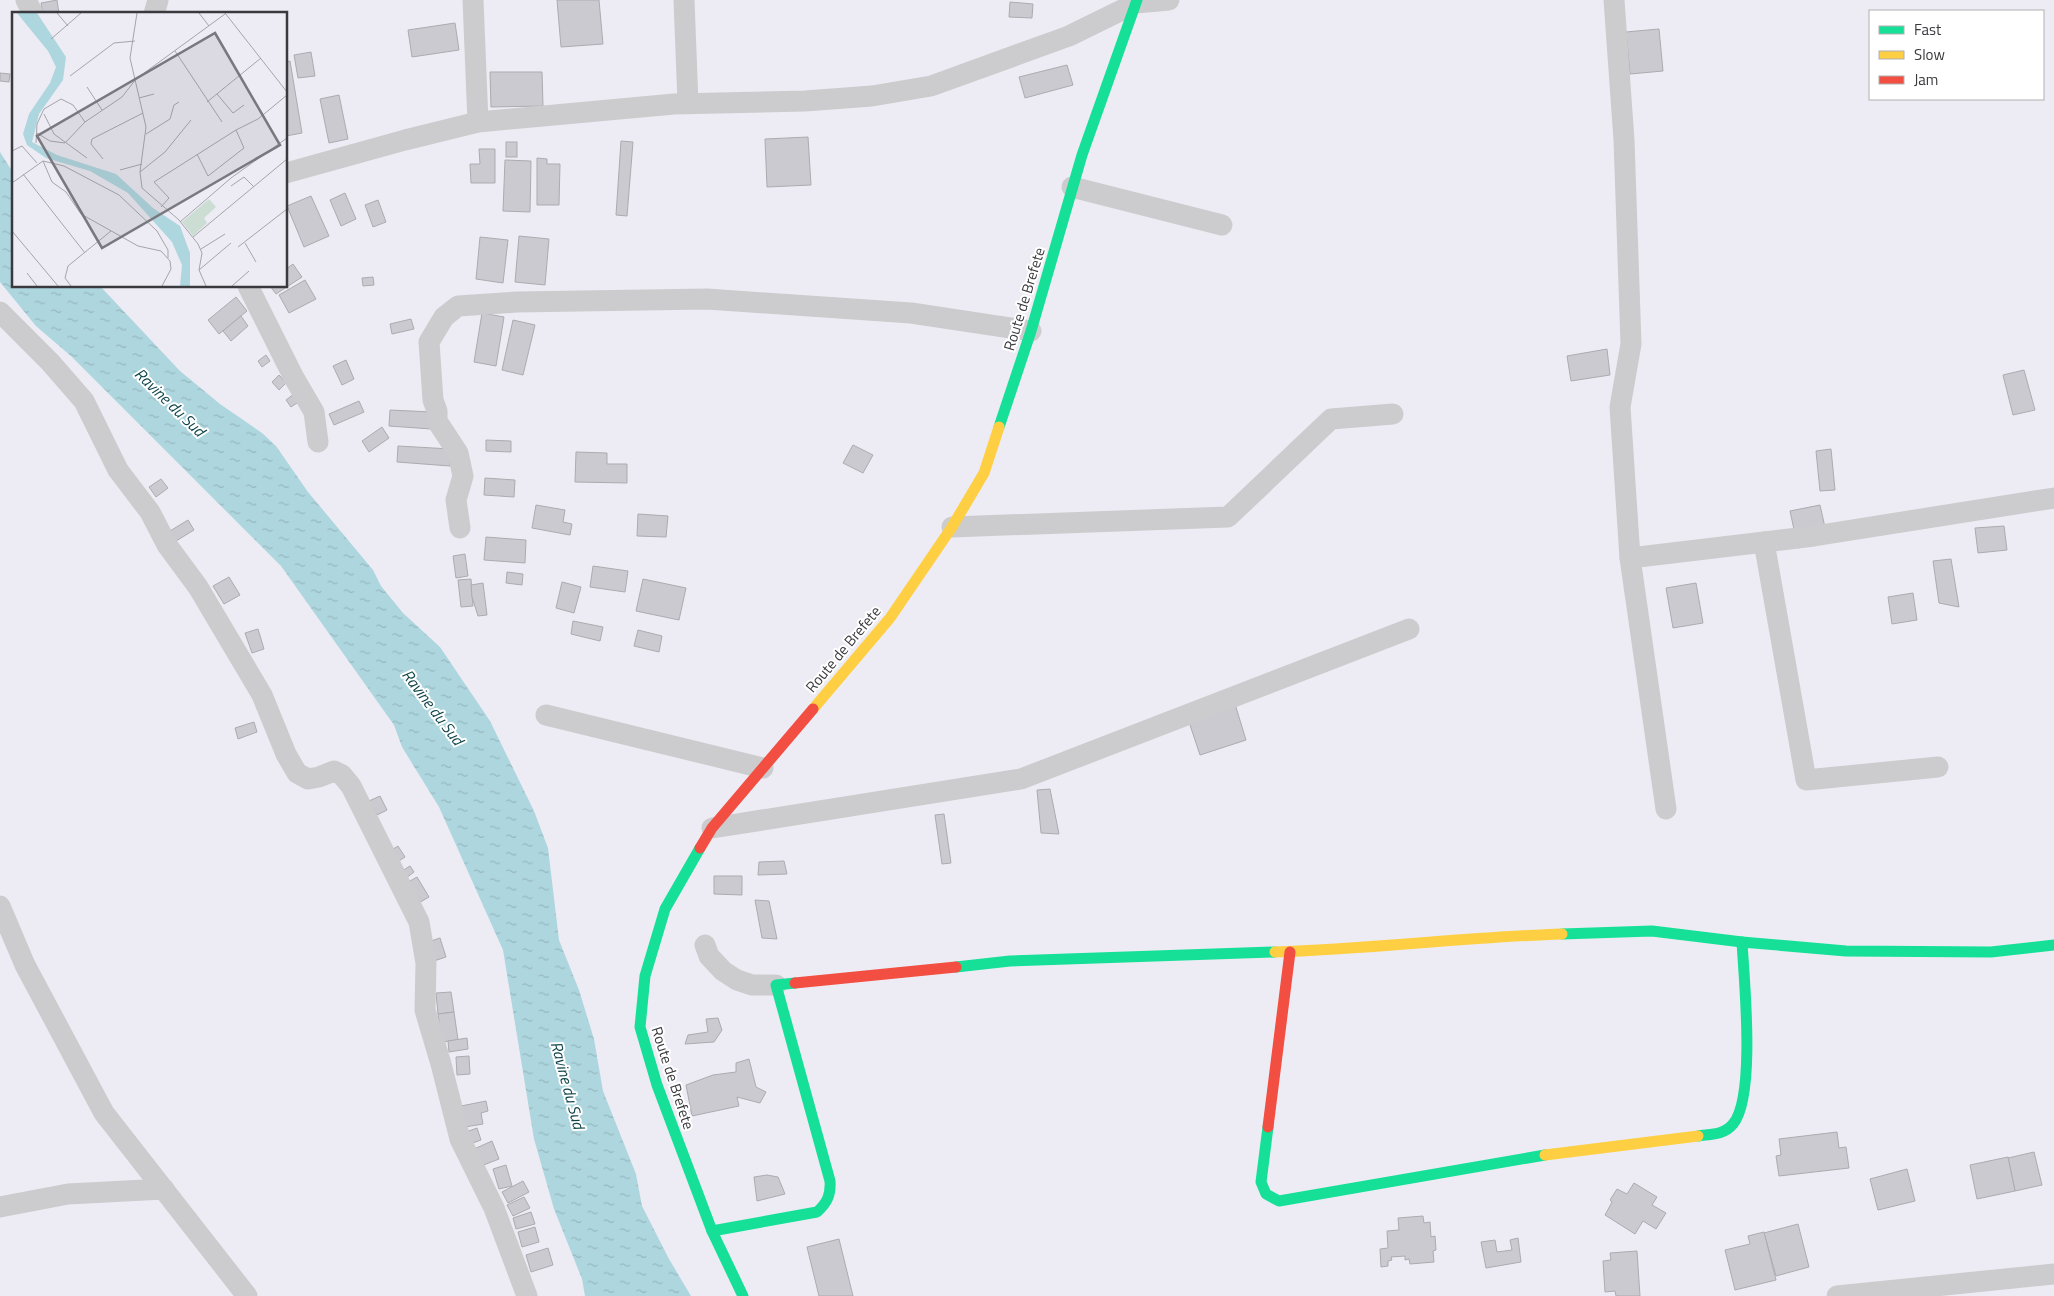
<svg xmlns="http://www.w3.org/2000/svg" width="2054" height="1296" font-family="'Titillium Web',sans-serif">
  <defs>
    <pattern id="water-ripples" width="26" height="14" patternUnits="userSpaceOnUse" patternTransform="scale(1.25)"><rect width="26" height="14" fill="#aed6de"/><path d="M2 4q2-2 4 0t4 0M15 11q2-2 4 0t4 0" fill="none" stroke="#96b8c0"/></pattern>
  </defs>
  <rect width="100%" height="100%" fill="#edecf4"/>
  <path fill="url(#water-ripples)" d="M0,152L14,174V286H100L180,371L220,404L262,433L276,446L308,492L373,570L381,586L403,613L440,647L490,721L534,811L548,848L559,940L579,990L594,1039L603,1091L636,1174L642,1206L669,1259L691,1296H585L582,1279L554,1209L534,1139L503,950L439,807L402,747L394,725L281,566L72,357L36,326L0,282Z"/>
  <g fill="#cbcad0" stroke="#acabb0">
    <path d="M57,0L59,14H43L41,3Z"/>
    <path d="M557,0H599L603,44L561,47Z"/>
    <path d="M1010,2L1033,4L1032,18L1009,17Z"/>
    <path d="M455,23L459,50L412,57L408,30Z"/>
    <path d="M1659,29L1663,71L1630,74L1626,32Z"/>
    <path d="M311,52L315,76L298,78L294,55Z"/>
    <path d="M290,61L302,133L286,136V62Z"/>
    <path d="M1067,65L1073,85L1025,98L1019,77Z"/>
    <path d="M490,72H542L543,106L491,107Z"/>
    <path d="M0,73L10,74L9,82L0,81Z"/>
    <path d="M339,95L348,139L329,143L320,99Z"/>
    <path d="M808,137L811,185L767,187L765,139Z"/>
    <path d="M621,141L633,142L627,216L616,215Z"/>
    <rect x="506" y="142" width="11" height="15"/>
    <path d="M479,149H495V183H471L470,164H480Z"/>
    <path d="M537,158L547,159V164H560L559,205H537Z"/>
    <path d="M505,160L531,161L530,212L503,211Z"/>
    <path d="M345,193L356,219L341,226L330,200Z"/>
    <path d="M311,196L329,236L304,247L287,206Z"/>
    <path d="M378,200L386,222L373,227L365,205Z"/>
    <path d="M519,236L549,239L545,285L515,282Z"/>
    <path d="M480,237L508,240L503,283L476,279Z"/>
    <path d="M293,264L302,277L276,294L270,286H286V269Z"/>
    <path d="M373,277L374,285L363,286L362,278Z"/>
    <path d="M305,280L316,299L289,313L279,295Z"/>
    <path d="M236,297L247,311L219,334L208,320Z"/>
    <path d="M482,313L504,317L496,366L474,362Z"/>
    <path d="M241,316L248,326L231,341L223,331Z"/>
    <path d="M411,319L414,329L392,334L390,324Z"/>
    <path d="M513,320L535,325L523,375L502,370Z"/>
    <path d="M1607,349L1610,375L1571,381L1567,356Z"/>
    <path d="M266,355L270,361L262,367L258,361Z"/>
    <path d="M346,360L354,379L342,385L333,366Z"/>
    <path d="M2024,370L2035,410L2013,415L2003,375Z"/>
    <path d="M279,375L286,383L279,390L272,382Z"/>
    <path d="M294,394L300,401L291,407L286,400Z"/>
    <path d="M359,401L364,412L334,425L329,414Z"/>
    <path d="M390,410L432,412L431,429L389,426Z"/>
    <path d="M382,427L389,438L369,452L362,441Z"/>
    <path d="M486,440L511,441V452L486,451Z"/>
    <path d="M853,445L873,455L863,473L843,463Z"/>
    <path d="M398,446L451,449L450,466L397,462Z"/>
    <path d="M1831,449L1835,490L1820,491L1816,451Z"/>
    <path d="M576,452L607,453V464H627V483L575,482Z"/>
    <path d="M485,478L515,480L514,497L484,495Z"/>
    <path d="M161,479L168,488L156,497L149,487Z"/>
    <path d="M536,505L565,510L563,522L572,524L570,535L532,528Z"/>
    <path d="M1820,505L1828,541L1798,548L1790,511Z"/>
    <path d="M638,514L668,516L666,537L637,536Z"/>
    <path d="M188,520L194,530L176,541L170,531Z"/>
    <path d="M2004,526L2007,550L1978,553L1975,528Z"/>
    <path d="M486,537L526,540L525,563L484,560Z"/>
    <path d="M465,554L468,576L456,578L453,556Z"/>
    <path d="M1951,559L1959,607L1939,603L1933,561Z"/>
    <path d="M593,566L628,571L625,592L590,587Z"/>
    <path d="M507,572L523,574L522,585L506,583Z"/>
    <path d="M229,577L240,595L224,604L213,586Z"/>
    <path d="M471,579L473,606L461,607L458,580Z"/>
    <path d="M643,579L686,588L679,620L636,611Z"/>
    <path d="M562,582L581,587L574,613L556,608Z"/>
    <path d="M483,583L487,615L478,616L472,597L471,585Z"/>
    <path d="M1696,583L1703,623L1673,628L1666,588Z"/>
    <path d="M1913,593L1917,620L1892,624L1888,597Z"/>
    <path d="M573,621L603,627L600,641L571,634Z"/>
    <path d="M258,629L264,649L252,653L245,633Z"/>
    <path d="M638,630L662,636L659,652L634,646Z"/>
    <path d="M1235,704L1246,740L1200,755L1188,719Z"/>
    <path d="M254,722L257,732L238,739L235,728Z"/>
    <path d="M1050,789L1059,834L1041,833L1037,790Z"/>
    <path d="M380,796L387,810L377,815L369,801Z"/>
    <path d="M944,814L951,863L942,864L935,815Z"/>
    <path d="M398,846L405,857L394,864L387,853Z"/>
    <path d="M784,861L787,874L758,875L759,862Z"/>
    <path d="M410,866L414,872L406,878L402,871Z"/>
    <path d="M714,876H742V895L714,894Z"/>
    <path d="M417,877L429,897L417,904L405,884Z"/>
    <path d="M755,900L769,901L777,939L762,938Z"/>
    <path d="M440,938L446,957L434,961L428,942Z"/>
    <path d="M451,992L454,1012L438,1014L436,993Z"/>
    <path d="M454,1012L458,1040L442,1042L438,1014Z"/>
    <path d="M718,1018L722,1030L714,1042L685,1044L688,1035L708,1032L706,1019Z"/>
    <path d="M467,1038L468,1049L449,1052L448,1041Z"/>
    <path d="M469,1056L470,1074L457,1075L456,1057Z"/>
    <path d="M749,1059L756,1087L766,1092L760,1103L737,1097L739,1106L692,1116L686,1085L713,1075L736,1072V1063Z"/>
    <path d="M486,1101L488,1111L481,1113L483,1124L465,1127L461,1106Z"/>
    <path d="M477,1128L481,1140L470,1144L466,1132Z"/>
    <path d="M1837,1132L1839,1148L1846,1147L1849,1168L1779,1176L1776,1156L1781,1155L1779,1139Z"/>
    <path d="M492,1141L499,1159L481,1166L474,1149Z"/>
    <path d="M2034,1152L2042,1185L2015,1191L2008,1158Z"/>
    <path d="M2008,1157L2015,1191L1977,1199L1970,1165Z"/>
    <path d="M506,1165L512,1186L499,1189L493,1169Z"/>
    <path d="M1907,1169L1915,1201L1878,1210L1870,1179Z"/>
    <path d="M767,1175L778,1177L785,1194L757,1201L754,1177Z"/>
    <path d="M523,1181L529,1192L508,1203L502,1192Z"/>
    <path d="M1634,1183L1657,1197L1652,1205L1666,1213L1656,1229L1643,1221L1635,1234L1605,1215L1612,1202L1610,1200L1617,1189L1627,1194Z"/>
    <path d="M524,1197L530,1208L513,1216L507,1205Z"/>
    <path d="M531,1212L535,1224L516,1229L513,1218Z"/>
    <path d="M1423,1216L1424,1223L1430,1222L1431,1237L1435,1236L1436,1250L1433,1251L1434,1262L1410,1264L1409,1259L1405,1260V1256L1391,1257L1392,1260L1388,1261V1266L1381,1267L1380,1249L1388,1248L1387,1231L1399,1230L1398,1218Z"/>
    <path d="M1798,1224L1809,1267L1776,1276L1764,1233Z"/>
    <path d="M535,1227L539,1242L522,1247L518,1232Z"/>
    <path d="M1764,1232L1776,1280L1735,1290L1725,1250L1750,1244L1748,1236Z"/>
    <path d="M1518,1238L1521,1262L1486,1268L1481,1242L1495,1240L1497,1252L1512,1250L1510,1240Z"/>
    <path d="M839,1239L853,1296H819L807,1247Z"/>
    <path d="M548,1248L553,1265L531,1272L526,1255Z"/>
    <path d="M1637,1251L1640,1296H1616L1615,1291L1605,1292L1603,1261L1611,1260L1610,1253Z"/>
  </g>
  <g fill="none" stroke-linecap="round" stroke-linejoin="round">
    <g stroke="#ccccce" stroke-width="21">
      <path d="M26,0L33,14"/>
      <path d="M473,0L478,122"/>
      <path d="M684,0L688,103"/>
      <path d="M1614,0L1624,140L1631,344L1620,407L1630,558L1666,809"/>
      <path d="M154,14L158,0"/>
      <path d="M286,173L405,140L478,122L674,104L805,101L872,96L931,86L1069,36L1136,3L1169,0"/>
      <path d="M1072,187L1222,225"/>
      <path d="M248,286L293,376L314,412L318,442"/>
      <path d="M0,312L50,362L84,401L118,470L150,512L167,545L198,587L262,695L286,754L297,773L308,779L319,777L334,771L342,775L351,786L419,922L426,963L425,1010L441,1064L460,1139L494,1208L527,1296"/>
      <path d="M952,527L1228,517L1331,419L1393,414"/>
      <path d="M460,528L456,500L463,476L458,453L437,421V411L433,400L429,342L444,317L458,306L517,302L707,299L911,313L1031,331"/>
      <path d="M1764,542L1806,780L1938,767"/>
      <path d="M1630,558L1814,536L2054,498"/>
      <path d="M546,715L763,768"/>
      <path d="M712,828L1021,779L1409,629"/>
      <path d="M0,906L25,965L104,1113L247,1296"/>
      <path d="M705,945L709,956L723,971L737,980L752,985H776"/>
      <path d="M0,1207L68,1194L164,1189"/>
      <path d="M1837,1296L2054,1274"/>
    </g>
    <g stroke="#16e098" stroke-width="11">
      <path d="M999,427L1031,331L1082,155L1137,0"/>
      <path d="M700,848L665,909L645,976L640,1027L657,1085L712,1231L743,1296"/>
      <path d="M1562,934L1652,931L1742,942"/>
      <path d="M956,967L1010,961L1275,952"/>
      <path d="M1268,1127L1261,1182L1266,1194L1279,1201L1545,1155"/>
      <path d="M1698,1136C1711,1134 1724,1135 1733,1124C1756,1097 1744,979 1742,942L1846,951L1991,952L2054,945"/>
      <path d="M712,1231L817,1212C827,1203 831,1195 830,1181L776,985L795,983"/>
    </g>
    <g stroke="#ffcf43" stroke-width="11">
      <path d="M813,709L890,618L952,527L984,473L999,427"/>
      <path d="M1275,952C1371,949 1466,937 1562,934"/>
      <path d="M1545,1155L1698,1136"/>
    </g>
    <g stroke="#f24e42" stroke-width="11">
      <path d="M700,848L712,828L813,709"/>
      <path d="M795,983L956,967"/>
      <path d="M1268,1127L1290,952"/>
    </g>
  </g>
  <g text-anchor="middle" dominant-baseline="central" stroke-width="4" stroke-linejoin="round" paint-order="stroke">
    <g font-size="15" fill="#3a393e" stroke="#fff">
      <text transform="translate(1024 299) rotate(-73)">Route de Brefete</text>
      <text transform="translate(843 649) rotate(-50)">Route de Brefete</text>
      <text transform="translate(673 1078) rotate(72)">Route de Brefete</text>
    </g>
    <g font-size="16" font-style="italic" fill="#0e444a" stroke="#fff">
      <text transform="translate(170 402) rotate(44)">Ravine du Sud</text>
      <text transform="translate(433 707) rotate(53)">Ravine du Sud</text>
      <text transform="translate(568 1085) rotate(75)">Ravine du Sud</text>
    </g>
  </g>
  <g transform="translate(12 12)">
    <rect width="275" height="275" fill="#edecf4"/>
    <path d="M197,187L204,195L192,206L195,211L181,224L170,210Z" fill="#ccded4"/>
    <path d="M5,1H25L54,45L51,68L27,102L20,130L45,143L104,162L141,196L168,214L178,241V274H168L170,253L160,230L116,181L78,159L34,146L15,133L11,122L17,102L38,71L44,55L36,39Z" fill="#aed6de"/>
    <path fill="none" stroke="#a5a4ab" stroke-width="1" d="M45,1L56,14M125,1L118,46L134,115L128,160L130,176L167,208L186,232L190,241L187,258L194,274M187,1L197,14M213,1L275,80M39,27L69,1M163,39L210,110M58,64L102,31L123,29M75,75L90,98M205,82L221,101L232,93M127,86L142,82M195,90L249,46M32,102L42,122L75,146M25,121L38,129L53,131L73,110L110,85L124,67L213,2M134,122L158,107L162,93L167,90M24,131L25,112L32,97L49,87L61,93L73,110M0,139L10,134L25,151M185,142L196,164L232,136L224,118L246,107L275,83M91,147L79,132L80,127L131,101M31,149L52,154L107,183L145,219L156,238V246M108,158L130,152M128,160L153,140L179,108M11,162L73,241M0,171L31,149L40,170L54,180L69,202L126,234L149,239L158,249L159,257L150,274M219,174L232,165L242,175M149,195L157,186L142,170L224,118M168,210L219,166L275,126M0,219L46,274M181,225L275,147M233,231L244,250M226,235L275,197M189,237L213,222M187,258L219,231M15,261L25,274M59,274L53,266L56,254L99,219M220,274L237,259"/>
    <path fill="#79787e" fill-opacity="0.15" stroke="#79787e" stroke-width="2.5" d="M203,21L268,133L90,236L25,124Z"/>
    <rect width="275" height="275" fill="none" stroke="#3a393e" stroke-width="2.5"/>
  </g>
  <rect x="1869" y="10" width="175" height="90" fill="#ffffff" stroke="#b0b0b2"/>
  <rect x="1879" y="26" width="25" height="8" fill="#16e098" stroke="#b0b0b2"/>
  <text x="1914" y="35" font-size="15" fill="#3a393e">Fast</text>
  <rect x="1879" y="51" width="25" height="8" fill="#ffcf43" stroke="#b0b0b2"/>
  <text x="1914" y="60" font-size="15" fill="#3a393e">Slow</text>
  <rect x="1879" y="76" width="25" height="8" fill="#f24e42" stroke="#b0b0b2"/>
  <text x="1914" y="85" font-size="15" fill="#3a393e">Jam</text>
</svg>
